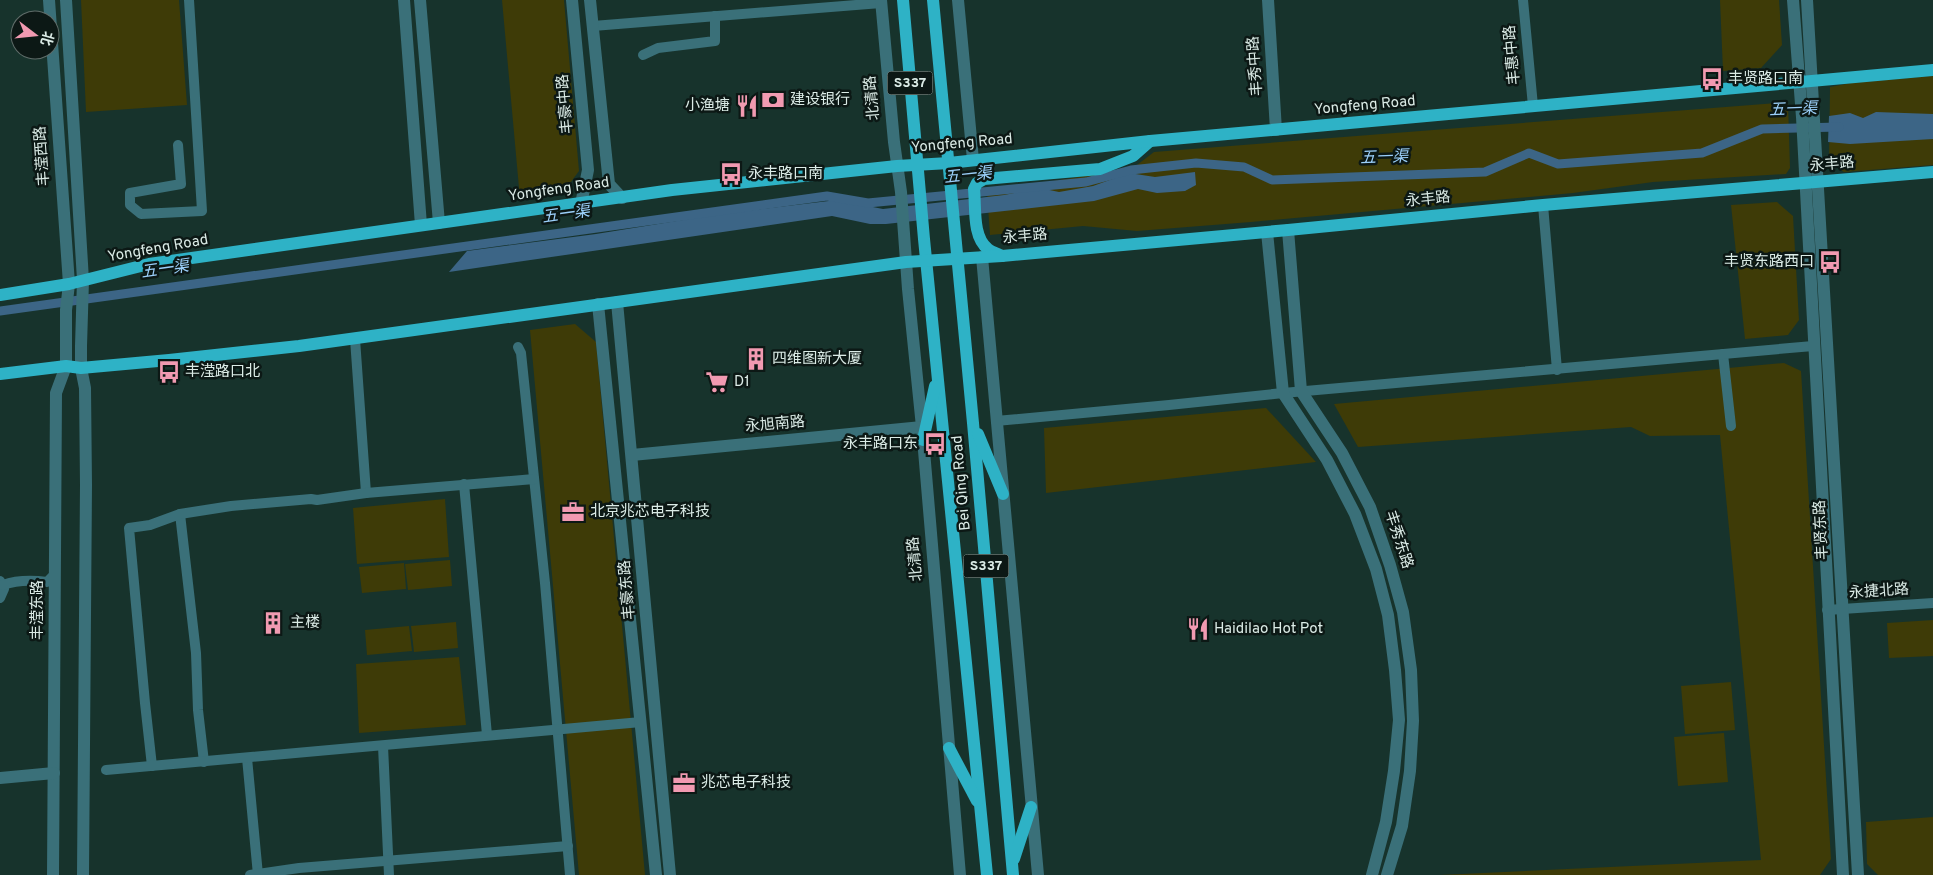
<svg xmlns="http://www.w3.org/2000/svg" width="1933" height="875" font-family="Overpass,'Noto Sans SC',sans-serif">
  <rect width="100%" height="100%" fill="#17332c"/>
  <g fill="#3e3b07">
    <path d="M81,0H179L187,105L86,112Z"/>
    <path d="M502,0H564L579,171L562,194L520,199Z"/>
    <path d="M1720,0H1779L1782,45L1761,68L1723,71Z"/>
    <path d="M1933,76V165L1844,172L1829,162L1830,87L1851,83Z"/>
    <path d="M1788,102L1790,168L1786,174L1653,182L1573,193L1251,222L1137,231L1083,226L990,235L987,192L1133,168L1154,152Z"/>
    <path d="M1777,202L1793,216L1799,320L1788,335L1745,339L1731,205Z"/>
    <path d="M575,324L596,342L645,875H579L530,330Z"/>
    <path d="M1784,363L1801,371L1831,859L1820,875H1440L1761,860L1720,435L1650,436L1631,427L1358,447L1334,404Z"/>
    <path d="M1266,408L1316,462L1046,493L1044,428Z"/>
    <path d="M445,499L449,557L357,564L353,508Z"/>
    <path d="M450,560L452,586L408,590L405,564Z"/>
    <path d="M404,563L406,589L362,593L359,567Z"/>
    <path d="M1933,620V656L1889,658L1887,623Z"/>
    <path d="M456,622L458,648L414,652L411,626Z"/>
    <path d="M409,626L412,651L367,655L365,630Z"/>
    <path d="M459,657L466,725L359,733L356,664Z"/>
    <path d="M1731,682L1735,730L1685,734L1681,686Z"/>
    <path d="M1724,733L1728,782L1678,786L1674,737Z"/>
    <path d="M1933,817V875H1878L1867,864L1866,822Z"/>
  </g>
  <g fill="#3c6586">
    <path d="M1876,112L1933,114V139L1850,144L1828,142L1829,116L1850,113L1863,118Z"/>
    <path d="M1195,172L1196,185L1185,191L1157,193L1138,189L1094,201L886,224H870L832,216L449,272L467,251L596,234L720,214L837,200L883,209L1004,195L1040,188L1059,192L1093,186L1129,173L1155,177Z"/>
  </g>
  <g fill="none" stroke-linecap="round" stroke-linejoin="round">
    <path stroke="#3c6586" stroke-width="9" d="M0,311L827,196L868,203L1086,182L1131,170L1196,163L1244,167L1272,180L1485,172L1529,153L1558,164L1702,153L1762,129L1839,127"/>
    <g stroke="#3a7079" stroke-width="10">
      <path d="M1523,0L1533,106"/>
      <path d="M593,26L881,3"/>
      <path d="M643,55L658,48L715,41V16"/>
      <path d="M178,145L181,184L130,193V205L141,214L202,211L189,0"/>
      <path d="M1543,205L1557,370"/>
      <path d="M355,339L366,493"/>
      <path d="M518,347L521,353L545,583L570,875"/>
      <path d="M1723,354L1731,426"/>
      <path d="M996,421L1169,405L1283,393L1813,346"/>
      <path d="M464,484L487,735"/>
      <path d="M180,514L196,653L198,710L204,762"/>
      <path d="M0,581L4,589L0,598"/>
      <path d="M3,585C17,580 32,580 47,582L54,575"/>
      <path d="M1827,610L1933,603"/>
      <path d="M383,746L389,875"/>
      <path d="M247,758L258,875"/>
      <path d="M152,766L145,703L129,528L150,525L180,514L231,506L311,499L317,500L366,493L534,479"/>
      <path d="M106,770L641,722"/>
      <path d="M250,875L299,868L568,846"/>
    </g>
    <g stroke="#3a7079" stroke-width="12">
      <path d="M49,0L69,284L66,310V366L56,393L53,875"/>
      <path d="M66,0L83,280L81,346V368L85,388L86,485L83,875"/>
      <path d="M404,0L421,225"/>
      <path d="M420,0L439,223"/>
      <path d="M572,0L588,170L581,204"/>
      <path d="M590,0L609,184L622,198"/>
      <path d="M881,0L894,142L901,192L908,289L922,427L960,875"/>
      <path d="M958,0L973,160"/>
      <path d="M1268,0L1276,130"/>
      <path d="M1793,0L1802,117L1843,875"/>
      <path d="M1807,0L1858,875"/>
      <path d="M1288,230L1301,391L1342,453L1370,507L1390,565L1403,612L1411,670L1413,721L1410,771L1402,826L1387,875"/>
      <path d="M1267,232L1283,393L1327,460L1355,514L1376,569L1388,615L1395,670L1399,720L1394,771L1386,822L1372,875"/>
      <path d="M982,257L1038,875"/>
      <path d="M617,302L670,875"/>
      <path d="M598,304L656,875"/>
      <path d="M632,455L922,427"/>
      <path d="M0,778L54,773"/>
    </g>
    <g stroke="#2eb2c6" stroke-width="12">
      <path d="M903,0L924,239L987,875"/>
      <path d="M933,0L973,423L1013,875"/>
      <path d="M1002,256C998,254 992,252 988,249C972,237 976,207 974,189L977,183L984,179L1100,169L1133,156L1150,141"/>
      <path d="M0,295L69,284L149,264L672,190L897,166L949,163L1150,141L1933,70"/>
      <path d="M0,374L66,366L81,368L169,360L299,346L906,262L1002,256L1288,230L1543,205L1933,172"/>
      <path d="M978,434L1003,494"/>
      <path d="M923,440L935,386"/>
      <path d="M949,748L977,801"/>
      <path d="M1014,859L1031,807"/>
    </g>
  </g>
  <defs>
    <symbol id="bus-bare" viewBox="-9 -9 18 18"><path d="M-5-6H5V4H4V6H2V4H-2V6H-4V4H-5ZM-3.5-4V0h7V-4ZM-3.5 1.2v1.5H-2V1.2ZM2 1.2v1.5H3.5V1.2Z" fill="#f19ab1" stroke="#0c1815" stroke-width="2.5" paint-order="stroke"/></symbol>
    <symbol id="bank-bare" viewBox="-9 -9 18 18"><path d="M-6-4H6V4H-6ZM0-2.3a2.3 2.3 0 1 0 0 4.6a2.3 2.3 0 1 0 0-4.6Z" fill="#f19ab1" stroke="#0c1815" stroke-width="2.5" paint-order="stroke"/></symbol>
    <symbol id="restaurant-bare" viewBox="-9 -9 18 18"><path d="M-5-6h1v4h1v-4h1v4h1v-4h1v5L-1.5 .5V6h-2V.5L-5-1ZM5-6V6H3V1.5H1.5Q1.5-4 5-6Z" fill="#f19ab1" stroke="#0c1815" stroke-width="2.5" paint-order="stroke"/></symbol>
    <symbol id="building-bare" viewBox="-9 -9 18 18"><path d="M-4-6H4V6H1V3H-1V6H-4ZM-2.5-4.3h1.7v1.8h-1.7ZM.8-4.3h1.7v1.8H.8ZM-2.5-1h1.7V.8h-1.7ZM.8-1h1.7V.8H.8Z" fill="#f19ab1" stroke="#0c1815" stroke-width="2.5" paint-order="stroke"/></symbol>
    <symbol id="supermarket-bare" viewBox="-9 -9 18 18"><path d="M-6-5.5h2.5l.6 2H6L4.5 2H-2.5L-4.4-4H-6ZM-1.5 3.2a1.3 1.3 0 1 0 .1 0ZM3 3.2a1.3 1.3 0 1 0 .1 0Z" fill="#f19ab1" stroke="#0c1815" stroke-width="2.5" paint-order="stroke"/></symbol>
    <symbol id="office-bare" viewBox="-9 -9 18 18"><path d="M-6-3h4V-5.5h4V-3h4V5H-6ZM-1-4.5V-3h2v-1.5ZM-6 0V1H6V0Z" fill="#f19ab1" stroke="#0c1815" stroke-width="2.5" paint-order="stroke"/></symbol>
  </defs>
  <g fill-rule="evenodd">
    <use href="#bus-bare" x="1696" y="63" width="32" height="32"/>
    <use href="#bank-bare" x="757" y="84" width="32" height="32"/>
    <use href="#restaurant-bare" x="731" y="90" width="32" height="32"/>
    <use href="#bus-bare" x="715" y="158" width="32" height="32"/>
    <use href="#bus-bare" x="1814" y="246" width="32" height="32"/>
    <use href="#building-bare" x="740" y="343" width="32" height="32"/>
    <use href="#bus-bare" x="153" y="356" width="32" height="32"/>
    <use href="#supermarket-bare" x="701" y="366" width="32" height="32"/>
    <use href="#bus-bare" x="919" y="428" width="32" height="32"/>
    <use href="#office-bare" x="557" y="496" width="32" height="32"/>
    <use href="#building-bare" x="257" y="607" width="32" height="32"/>
    <use href="#restaurant-bare" x="1182" y="613" width="32" height="32"/>
    <use href="#office-bare" x="668" y="767" width="32" height="32"/>
  </g>
  <g text-anchor="middle" dominant-baseline="central" stroke-width="5" stroke-linejoin="round" paint-order="stroke">
    <g fill="#0c1815" stroke="#9daca7" stroke-width="1">
      <rect x="887.5" y="71.5" width="45" height="23" rx="4"/>
      <rect x="963.5" y="554.5" width="45" height="23" rx="4"/>
    </g>
    <g font-size="14" font-weight="bold" fill="#dbebe6">
      <text x="910" y="83">S337</text>
      <text x="986" y="566">S337</text>
    </g>
    <g font-size="15" fill="#dbebe6" stroke="#0c1815">
      <text transform="translate(1513 55) rotate(-95)">丰惠中路</text>
      <text transform="translate(1256 66) rotate(-94)">丰秀中路</text>
      <text transform="translate(873 98) rotate(-95)">北清路</text>
      <text transform="translate(566 104) rotate(-95)">丰豪中路</text>
      <text transform="translate(1365 106) rotate(-5)">Yongfeng Road</text>
      <text transform="translate(962 144) rotate(-5)">Yongfeng Road</text>
      <text transform="translate(43 156) rotate(-94)">丰滢西路</text>
      <text transform="translate(1832 165) rotate(-5)">永丰路</text>
      <text transform="translate(559 190) rotate(-8)">Yongfeng Road</text>
      <text transform="translate(1428 200) rotate(-6)">永丰路</text>
      <text transform="translate(1025 237) rotate(-5)">永丰路</text>
      <text transform="translate(158 249) rotate(-10)">Yongfeng Road</text>
      <text transform="translate(775 425) rotate(-5)">永旭南路</text>
      <text transform="translate(962 483) rotate(-95)">Bei Qing Road</text>
      <text transform="translate(1822 530) rotate(-93)">丰贤东路</text>
      <text transform="translate(1398 540) rotate(72)">丰秀东路</text>
      <text transform="translate(916 559) rotate(-95)">北清路</text>
      <text transform="translate(628 590) rotate(-95)">丰豪东路</text>
      <text transform="translate(1879 592) rotate(-4)">永捷北路</text>
      <text transform="translate(38 610) rotate(-90)">丰滢东路</text>
    </g>
    <g font-size="15" fill="#dbebe6" stroke="#0c1815" text-anchor="start">
      <text x="1728" y="79">丰贤路口南</text>
      <text x="790" y="100">建设银行</text>
      <text x="730" y="106" text-anchor="end">小渔塘</text>
      <text x="748" y="174">永丰路口南</text>
      <text x="1814" y="262" text-anchor="end">丰贤东路西口</text>
      <text x="772" y="359">四维图新大厦</text>
      <text x="185" y="372">丰滢路口北</text>
      <text x="734" y="382">D1</text>
      <text x="918" y="444" text-anchor="end">永丰路口东</text>
      <text x="590" y="512">北京兆芯电子科技</text>
      <text x="290" y="623">主楼</text>
      <text x="1214" y="629">Haidilao Hot Pot</text>
      <text x="701" y="783">兆芯电子科技</text>
    </g>
    <g font-size="16" font-style="italic" fill="#9bcff9" stroke="#0c1815">
      <text transform="translate(1793 110) rotate(-2)">五一渠</text>
      <text transform="translate(1384 158) rotate(-2)">五一渠</text>
      <text transform="translate(968 176) rotate(-6)">五一渠</text>
      <text transform="translate(566 215) rotate(-8)">五一渠</text>
      <text transform="translate(165 270) rotate(-8)">五一渠</text>
    </g>
  </g>
  <g transform="translate(35 35) rotate(106)"><circle r="24" fill="#0c1815" stroke="#5f6c69"/>
  <path d="M0-4L9 19L0 12L-9 19Z" fill="#f19ab1"/>
  <text y="-8" font-size="14" font-weight="bold" text-anchor="middle" fill="#dbebe6">北</text>
  </g>
</svg>
